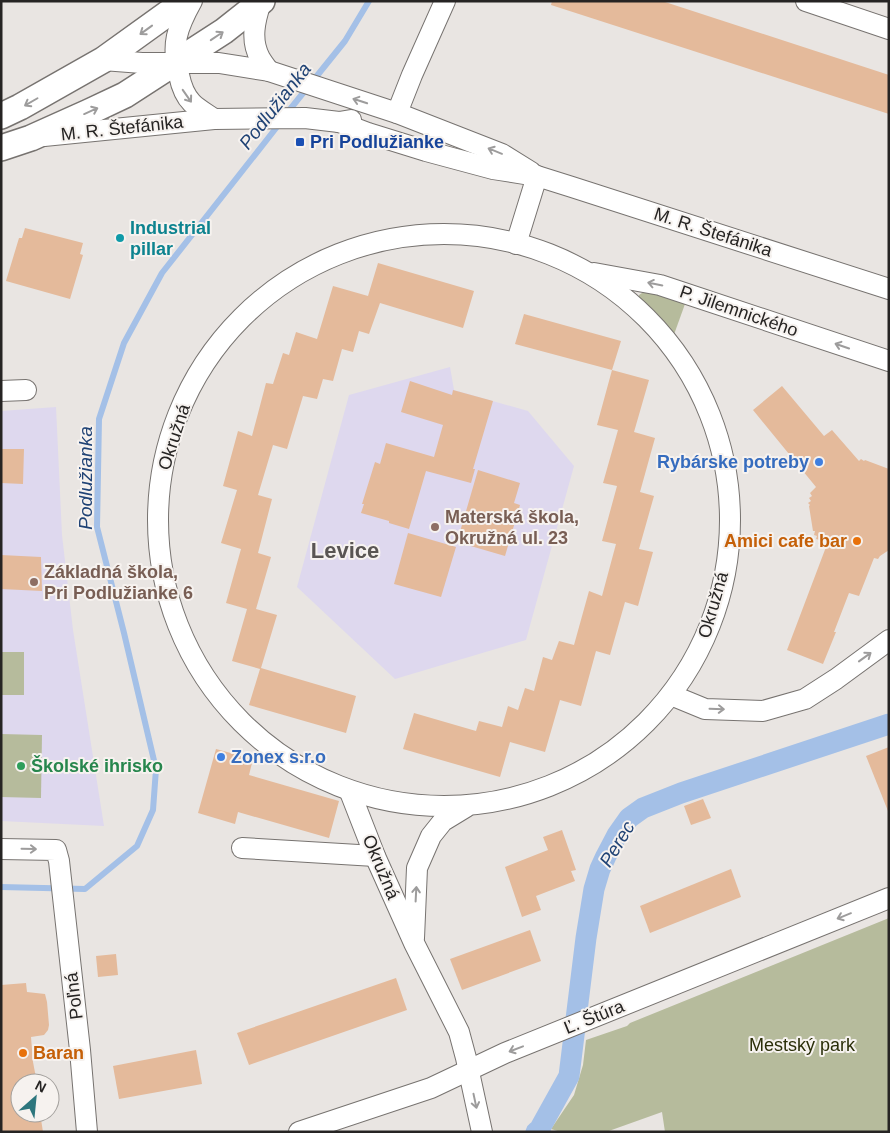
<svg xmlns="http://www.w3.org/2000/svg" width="890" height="1133" font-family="Arial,sans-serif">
  <rect width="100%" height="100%" fill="#e9e5e2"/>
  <g fill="#ded8ee">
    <path d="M450,367L454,390L528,411L574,466L526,640L395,679L297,587L349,395Z"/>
    <path d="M56,407L62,535L73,630L104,826L1,821V411Z"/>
  </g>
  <g fill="#b6bb9c">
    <path d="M645,291L685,304L672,340L639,304V295Z"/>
    <rect x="1" y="652" width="23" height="43"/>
    <path d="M1,734L42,735L41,798L1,797Z"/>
    <path d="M889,918V1132H665L662,1112L606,1132H561L551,1129L574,1095L583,1065L586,1040L627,1026L630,1023Z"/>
  </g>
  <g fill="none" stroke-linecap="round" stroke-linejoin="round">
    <g stroke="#a4c0e7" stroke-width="6">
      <path d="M287,113L345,41L369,1"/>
      <path d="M1,887L85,889L137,846L153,810L156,769L124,633L97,527L99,419L124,343L162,273L280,123"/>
    </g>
    <path stroke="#a4c0e7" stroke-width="21" d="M536,1132L539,1130L569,1076L586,938L594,889L600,869L606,856L617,835L629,818L643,808L681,793L889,724"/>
  </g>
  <g fill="#e4ba9b">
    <path d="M552,1H662L889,75V114L551,5Z"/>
    <path d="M25,228L83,243L80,254L83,255L70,299L6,281L19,238H22Z"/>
    <path d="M378,263L474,291L463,328L380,303L369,334L359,331L353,352L342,349L333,381L323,379L317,399L303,396L287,449L273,445L258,495L272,499L258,553L271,557L256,609L277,615L261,668L356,696L346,733L249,705L260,669L232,661L247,609L226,603L241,549L221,543L237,490L223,486L238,431L252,436L266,383L273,384L283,353L289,355L296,332L317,339L333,286L368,296Z"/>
    <path d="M524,314L621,341L612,370L649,380L634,432L655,438L640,492L654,496L639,549L653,552L638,606L625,602L610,655L596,651L581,706L560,700L545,752L510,742L500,777L403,749L414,713L476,731L479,721L502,727L508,706L518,710L525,688L534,691L543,657L552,660L559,641L574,645L589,591L602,596L616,544L602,541L617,486L603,483L618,430L597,425L612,370L515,344Z"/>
    <path d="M410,381L452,395L453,390L493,401L473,469H475L471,483L426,471L409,529L389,523V521L361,513L364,504H362L375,462L380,464L386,443L434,457L443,425L401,412Z"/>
    <path d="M782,386L824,436L832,430L859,461L861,459L864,461L865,460L889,469V550L880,556L878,559L874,558L859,596L849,593L834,632H836L823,664L787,650L826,547L818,544L820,540L816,539L817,536L814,535L815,531H813L809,506L810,505L808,503L811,501L809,498L812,496L810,493L816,487L753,410Z"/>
    <path d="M1,449H24L23,484L1,483Z"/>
    <path d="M478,470L520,483L514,503L520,505L505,556L457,542Z"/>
    <path d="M408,533L456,547L441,597L394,584Z"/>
    <path d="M1,555L41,557L42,591L1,589Z"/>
    <path d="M889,747V811H888L866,756Z"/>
    <path d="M216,749L253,759L249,775L339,801L329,838L238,812L235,824L198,813Z"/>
    <path d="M703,799L711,818L691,825L684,806Z"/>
    <path d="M562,830L576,870L571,871L575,881L536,896L541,910L522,917L505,867L548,850L543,837Z"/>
    <path d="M731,869L741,897L650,933L640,906Z"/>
    <path d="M530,930L541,961L462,990L450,959Z"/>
    <path d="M116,954L118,975L98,977L96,956Z"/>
    <path d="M396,978L407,1010L249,1065L237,1033Z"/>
    <path d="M26,983L27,992L45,994L47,1002L49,1025L48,1030L44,1035L31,1037L33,1062L37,1083H20V1113H40L43,1132H1V985Z"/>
    <path d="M196,1050L202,1084L119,1099L113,1066Z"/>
  </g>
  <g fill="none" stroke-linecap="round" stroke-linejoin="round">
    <defs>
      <g id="minor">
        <path d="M192,1C177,28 171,44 179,75C181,85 184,95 192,103C198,109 207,114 214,119"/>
        <path d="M806,1L889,29"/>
        <path d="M261,2C255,20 250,40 260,58C262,62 266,67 269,71"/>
        <path d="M103,60L142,63H219L269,71L397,113L502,154L531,172"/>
        <path d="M397,113L412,75L445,1"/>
        <path d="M339,122L368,133L426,151L493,169L537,176L572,187L889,289"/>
        <path d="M44,136L214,119L305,118L339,122L351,120"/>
        <circle cx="444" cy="520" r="286"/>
        <path d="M516,244L537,176"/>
        <path d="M594,273L660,285L889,361"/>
        <path d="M1,391L26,390"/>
        <path d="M671,695L705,709L763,711L805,699L836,679L889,640"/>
        <path d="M350,792L375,856L414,943L459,1032L466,1058L482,1132"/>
        <path d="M242,848L375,856"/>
        <path d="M1,849L56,850L59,861L80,1050L87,1132"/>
        <path d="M414,938L417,868L431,836L443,821L466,807"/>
        <path d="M299,1132L431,1088L505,1053L889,898"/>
      </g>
      <g id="major">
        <path d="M1,116L20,107L103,60L185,1"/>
        <path d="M1,148L31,138L89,112L125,95L224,31L262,1"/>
      </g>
    </defs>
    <use href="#minor" stroke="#777370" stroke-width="22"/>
    <use href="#major" stroke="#777370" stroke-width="28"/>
    <use href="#minor" stroke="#fff" stroke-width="20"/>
    <use href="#major" stroke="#fff" stroke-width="25"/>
  </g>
  <defs><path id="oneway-shaft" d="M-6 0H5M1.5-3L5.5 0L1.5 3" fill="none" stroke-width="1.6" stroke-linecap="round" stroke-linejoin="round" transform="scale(1.25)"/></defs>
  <g stroke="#9d9c9c">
    <use href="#oneway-shaft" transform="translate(146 30) rotate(144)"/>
    <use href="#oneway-shaft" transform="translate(217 36) rotate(-34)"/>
    <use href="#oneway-shaft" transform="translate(187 96) rotate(55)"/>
    <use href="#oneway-shaft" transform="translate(360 101) rotate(-162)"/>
    <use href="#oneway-shaft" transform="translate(31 102) rotate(150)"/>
    <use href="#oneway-shaft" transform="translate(91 111) rotate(-24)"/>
    <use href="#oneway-shaft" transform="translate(495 151) rotate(-158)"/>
    <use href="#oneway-shaft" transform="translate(655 284) rotate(-169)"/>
    <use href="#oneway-shaft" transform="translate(842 346) rotate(-161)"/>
    <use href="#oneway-shaft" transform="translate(865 657) rotate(-36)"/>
    <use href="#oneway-shaft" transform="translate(717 709) rotate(2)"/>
    <use href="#oneway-shaft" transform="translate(29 849) rotate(1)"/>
    <use href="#oneway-shaft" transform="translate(416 894) rotate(-87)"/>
    <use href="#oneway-shaft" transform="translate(844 916) rotate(158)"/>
    <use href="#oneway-shaft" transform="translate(516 1049) rotate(159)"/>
    <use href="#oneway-shaft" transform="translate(475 1101) rotate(78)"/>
  </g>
  <rect fill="#1a4fb4" stroke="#f6f2ef" stroke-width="2" x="295" y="137" width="10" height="10" rx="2.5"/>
  <circle fill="#0f9aa8" stroke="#f6f2ef" stroke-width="2" cx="120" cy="238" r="5"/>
  <g fill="#3f7fe0" stroke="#f6f2ef" stroke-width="2">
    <circle cx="819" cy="462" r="5"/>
    <circle cx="221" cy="757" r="5"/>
  </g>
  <g fill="#8d6e63" stroke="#f6f2ef" stroke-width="2">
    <circle cx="435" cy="527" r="5"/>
    <circle cx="34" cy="582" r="5"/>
  </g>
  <g fill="#e8710a" stroke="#f6f2ef" stroke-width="2">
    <circle cx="857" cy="541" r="5"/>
    <circle cx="23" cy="1053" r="5"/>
  </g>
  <circle fill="#2e9e5b" stroke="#f6f2ef" stroke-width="2" cx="21" cy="766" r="5"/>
  <g text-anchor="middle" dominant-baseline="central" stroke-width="4" stroke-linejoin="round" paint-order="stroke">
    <g font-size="18" fill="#262423" stroke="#f6f2ef">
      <text transform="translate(122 128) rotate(-6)">M. R. Štefánika</text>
      <text transform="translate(713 232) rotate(18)">M. R. Štefánika</text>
      <text transform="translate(739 311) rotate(19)">P. Jilemnického</text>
      <text transform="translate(174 437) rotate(-72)">Okružná</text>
      <text transform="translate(713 605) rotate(-74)">Okružná</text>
      <text transform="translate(381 867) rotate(67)">Okružná</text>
      <text transform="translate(74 996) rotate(-97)">Poľná</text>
      <text transform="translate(594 1017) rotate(-22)">Ľ. Štúra</text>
    </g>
    <g font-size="18" font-weight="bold" fill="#164399" stroke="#f6f2ef" text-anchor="start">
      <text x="310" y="142">Pri Podlužianke</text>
    </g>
    <g font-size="18" font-weight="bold" fill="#0d838f" stroke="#f6f2ef" text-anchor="start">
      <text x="130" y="228">Industrial<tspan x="130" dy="21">pillar</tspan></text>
    </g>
    <g font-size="18" font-weight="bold" fill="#366cbe" stroke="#f6f2ef" text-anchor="end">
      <text x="809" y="462">Rybárske potreby</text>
      <text x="231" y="757" text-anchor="start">Zonex s.r.o</text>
    </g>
    <g font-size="18" font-weight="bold" fill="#785e54" stroke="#f6f2ef" text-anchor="start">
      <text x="445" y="517">Materská škola,<tspan x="445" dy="21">Okružná ul. 23</tspan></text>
      <text x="44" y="572">Základná škola,<tspan x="44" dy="21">Pri Podlužianke 6</tspan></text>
    </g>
    <g font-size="18" font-weight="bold" fill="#c56008" stroke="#f6f2ef" text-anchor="end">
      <text x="847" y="541">Amici cafe bar</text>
      <text x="33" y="1053" text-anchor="start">Baran</text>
    </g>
    <g font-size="18" font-weight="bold" fill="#27864d" stroke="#f6f2ef" text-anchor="start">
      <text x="31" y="766">Školské ihrisko</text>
    </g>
    <g font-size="18" fill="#2a2e08" stroke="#f6f2ef">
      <text x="802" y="1045">Mestský park</text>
    </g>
    <g font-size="19" font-style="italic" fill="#204375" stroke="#f6f2ef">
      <text transform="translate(275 106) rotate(-52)">Podlužianka</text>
      <text transform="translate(85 478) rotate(-90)">Podlužianka</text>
      <text transform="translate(617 844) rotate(-59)">Perec</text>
    </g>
    <g font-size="22" font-weight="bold" fill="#595553" stroke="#f6f2ef">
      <text x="345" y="550">Levice</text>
    </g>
  </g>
  <rect width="890" height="1133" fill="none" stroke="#262423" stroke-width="5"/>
  <g transform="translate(35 1098) rotate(27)"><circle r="24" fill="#f6f2ef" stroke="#a3a09d"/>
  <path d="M0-4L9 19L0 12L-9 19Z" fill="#2d767d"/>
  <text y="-8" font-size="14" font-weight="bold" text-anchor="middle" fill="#262423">N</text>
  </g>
</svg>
